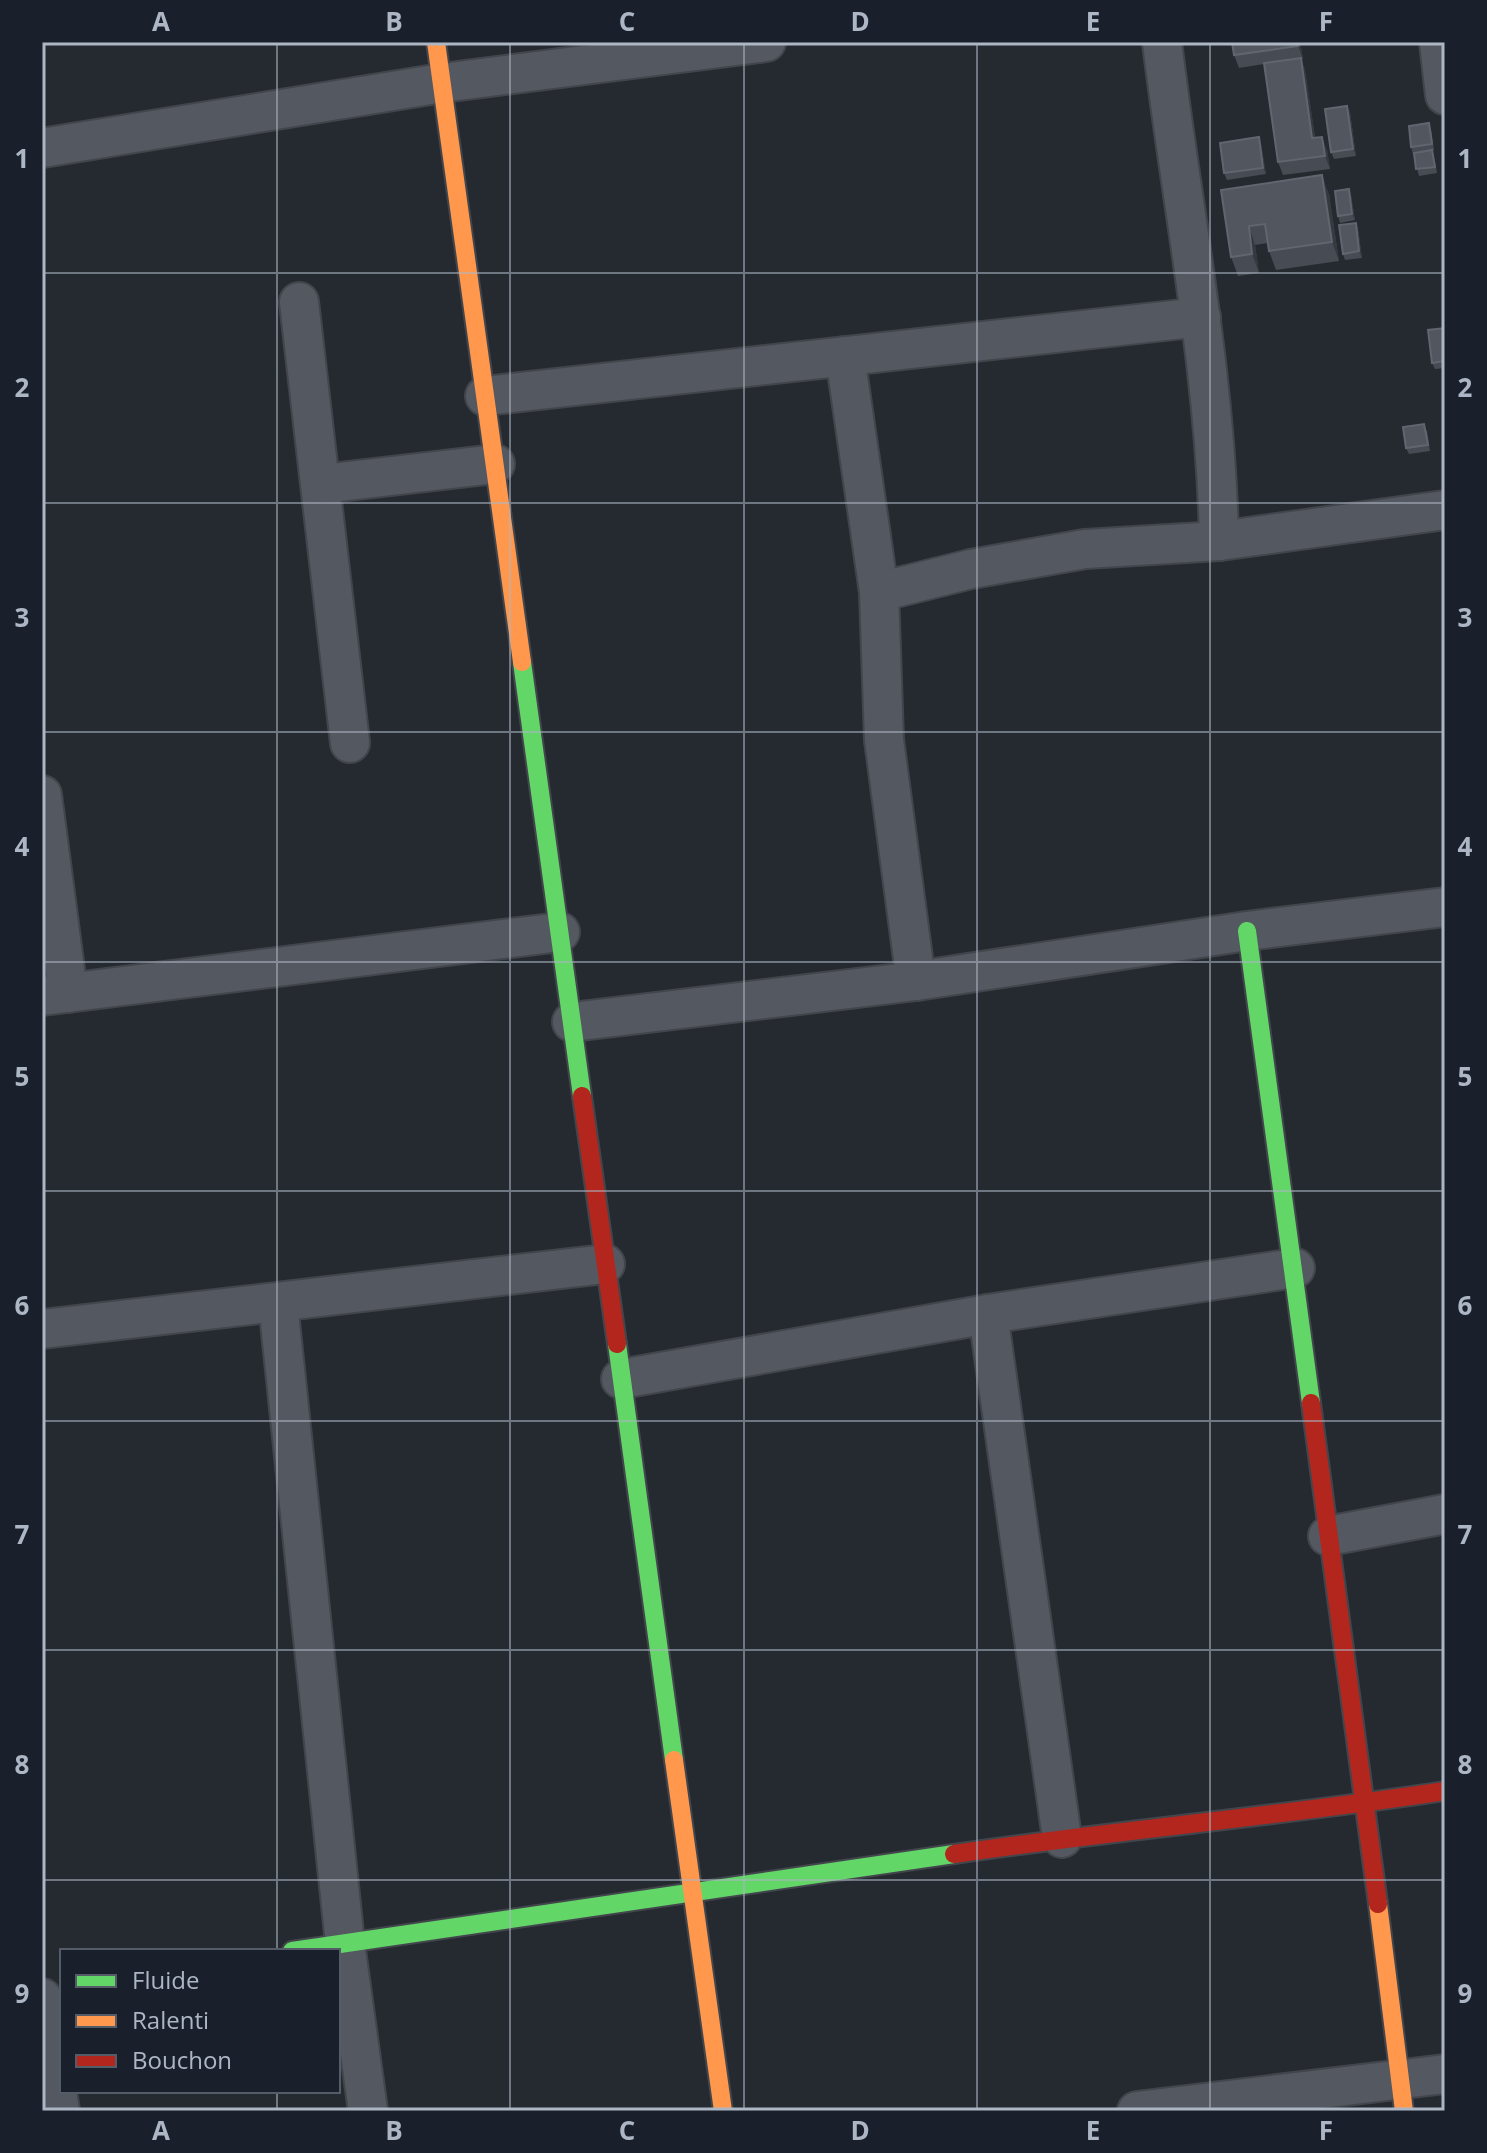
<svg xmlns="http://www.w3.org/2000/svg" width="1487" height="2153" font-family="'Open Sans',sans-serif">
  <rect width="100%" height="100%" fill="#252a31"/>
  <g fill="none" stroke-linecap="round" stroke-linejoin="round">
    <defs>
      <g id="street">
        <path d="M1162,42C1182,208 1216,373 1219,541"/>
        <path d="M1439,42L1445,95"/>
        <path d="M42,148L442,83L766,42"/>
        <path d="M299,302L350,743"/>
        <path d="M845,356L879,592L884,740L916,981"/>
        <path d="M485,396L1201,317"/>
        <path d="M322,484L495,464"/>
        <path d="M879,592L971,569L1085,549L1219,541L1445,510"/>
        <path d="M42,795L68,993"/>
        <path d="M42,996L560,932"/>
        <path d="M572,1022L916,981L1247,931L1445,907"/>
        <path d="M278,1303L345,1943L368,2111"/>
        <path d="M988,1314L1062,1838"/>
        <path d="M42,1329L605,1264"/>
        <path d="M621,1379L988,1314L1295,1268"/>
        <path d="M1328,1536L1445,1514"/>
        <path d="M42,1998L60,2111"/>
        <path d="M1137,2111L1445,2074"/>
      </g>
      <g id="fast">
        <path d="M522,662L582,1096"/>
        <path d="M1247,931L1311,1403"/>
        <path d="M617,1344L674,1760"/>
        <path d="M292,1951L954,1854"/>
      </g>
      <g id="slow">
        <path d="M436,42L522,662"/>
        <path d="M674,1760L723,2111"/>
        <path d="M1378,1904L1404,2111"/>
      </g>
      <g id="jam">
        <path d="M582,1096L617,1344"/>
        <path d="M1311,1403L1378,1904"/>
        <path d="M954,1854C1117,1830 1282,1816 1445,1791"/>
      </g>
    </defs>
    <use href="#street" stroke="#42464c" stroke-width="42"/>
    <use href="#fast" stroke="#42464c" stroke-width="22"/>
    <use href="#slow" stroke="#42464c" stroke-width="22"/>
    <use href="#jam" stroke="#42464c" stroke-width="22"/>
    <use href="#street" stroke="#545860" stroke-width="38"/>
    <use href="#fast" stroke="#63d668" stroke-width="18"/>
    <use href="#slow" stroke="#ff974d" stroke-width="18"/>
    <use href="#jam" stroke="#b3261e" stroke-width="18"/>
  </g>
  <g fill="#474b53">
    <path d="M1300,42L1303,59H1301L1305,70L1315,137L1327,150L1330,169L1283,175L1278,162L1264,64L1239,68L1234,55Z"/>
    <path d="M1347,106L1350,112L1356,156L1334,159L1331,152Z"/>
    <path d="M1431,129L1434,150L1433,151L1437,173L1419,176L1411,147Z"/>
    <path d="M1261,144L1266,174L1227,180L1224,173Z"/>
    <path d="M1221,190L1329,194L1339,261L1276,270L1269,251L1268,243L1255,245L1259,273L1238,276L1231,257Z"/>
    <path d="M1351,195L1355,220L1340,223L1338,216Z"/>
    <path d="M1356,223L1358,229L1362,258L1345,260L1343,254Z"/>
    <path d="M1445,328V368L1435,369L1432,363Z"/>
    <path d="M1427,430L1430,451L1409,454L1406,448Z"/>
  </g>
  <g fill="#353940">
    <path d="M1297,42H1300L1303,59L1298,46Z"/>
    <path d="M1301,58L1305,70L1317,151L1312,138Z"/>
    <path d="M1347,106L1350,112L1356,156L1353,149Z"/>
    <path d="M1259,137L1261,144L1266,174L1263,168Z"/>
    <path d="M1322,137L1327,150L1330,169L1325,156Z"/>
    <path d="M1322,175L1329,194L1339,261L1332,242Z"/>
    <path d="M1349,189L1351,195L1355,220L1352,214Z"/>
    <path d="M1356,223L1358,229L1362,258L1359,251Z"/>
    <path d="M1249,226L1255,245L1259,273L1252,254Z"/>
  </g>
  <g fill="#52575f" stroke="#60666f" stroke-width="2">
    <path d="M1232,42H1297L1298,46L1234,55Z"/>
    <path d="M1301,58L1312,138L1322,137L1325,156L1278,162L1264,63Z"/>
    <path d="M1347,106L1353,149L1331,152L1325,109Z"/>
    <path d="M1429,123L1432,144L1411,147L1409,126Z"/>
    <path d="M1259,137L1263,168L1224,173L1220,143Z"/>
    <path d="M1432,150L1435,167L1416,169L1414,153Z"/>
    <path d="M1322,175L1332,242L1269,251L1265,224L1249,226L1252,254L1231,257L1221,190Z"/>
    <path d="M1349,189L1352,214L1338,216L1335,191Z"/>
    <path d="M1356,223L1359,251L1343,254L1339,225Z"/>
    <path d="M1445,328V361L1432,363L1428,330Z"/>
    <path d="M1424,424L1428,445L1406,448L1403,427Z"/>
  </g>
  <path fill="none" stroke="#adb6c4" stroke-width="2" stroke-opacity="0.55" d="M277,42V1951M510,42V2111M744,42V2111M977,42V2111M1210,42V2111M42,273H1445M42,503H1445M42,732H1445M42,962H1445M42,1191H1445M42,1421H1445M42,1650H1445M42,1880H1445M277,2091V2111"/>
  <rect width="1487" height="2153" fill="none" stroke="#19202b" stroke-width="88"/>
  <rect x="60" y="1949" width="280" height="144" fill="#19202b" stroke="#545c68" stroke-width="2"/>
  <rect x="76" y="1975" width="40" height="12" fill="#63d668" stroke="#545c68" stroke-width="2"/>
  <text x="132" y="1989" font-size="24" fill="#adb6c4">Fluide</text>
  <rect x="76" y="2015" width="40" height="12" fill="#ff974d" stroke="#545c68" stroke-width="2"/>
  <text x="132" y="2029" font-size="24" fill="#adb6c4">Ralenti</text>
  <rect x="76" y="2055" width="40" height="12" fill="#b3261e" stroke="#545c68" stroke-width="2"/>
  <text x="132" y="2069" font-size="24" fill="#adb6c4">Bouchon</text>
  <rect x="44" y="44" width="1399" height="2065" fill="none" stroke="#adb6c4" stroke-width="3"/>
  <g font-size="26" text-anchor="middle" font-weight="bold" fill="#adb6c4">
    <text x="161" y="31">A</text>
    <text x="394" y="31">B</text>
    <text x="627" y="31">C</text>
    <text x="860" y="31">D</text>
    <text x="1093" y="31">E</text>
    <text x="1326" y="31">F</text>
    <text x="22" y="168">1</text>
    <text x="1465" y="168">1</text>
    <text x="22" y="397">2</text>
    <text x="1465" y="397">2</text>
    <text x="22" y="627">3</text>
    <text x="1465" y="627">3</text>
    <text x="22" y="856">4</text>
    <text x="1465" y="856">4</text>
    <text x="22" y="1086">5</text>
    <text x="1465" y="1086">5</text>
    <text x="22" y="1315">6</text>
    <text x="1465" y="1315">6</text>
    <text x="22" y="1544">7</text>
    <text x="1465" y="1544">7</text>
    <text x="22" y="1774">8</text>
    <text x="1465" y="1774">8</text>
    <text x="22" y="2003">9</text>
    <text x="1465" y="2003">9</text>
    <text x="161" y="2140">A</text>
    <text x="394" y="2140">B</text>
    <text x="627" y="2140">C</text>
    <text x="860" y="2140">D</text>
    <text x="1093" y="2140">E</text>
    <text x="1326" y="2140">F</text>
  </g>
</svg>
